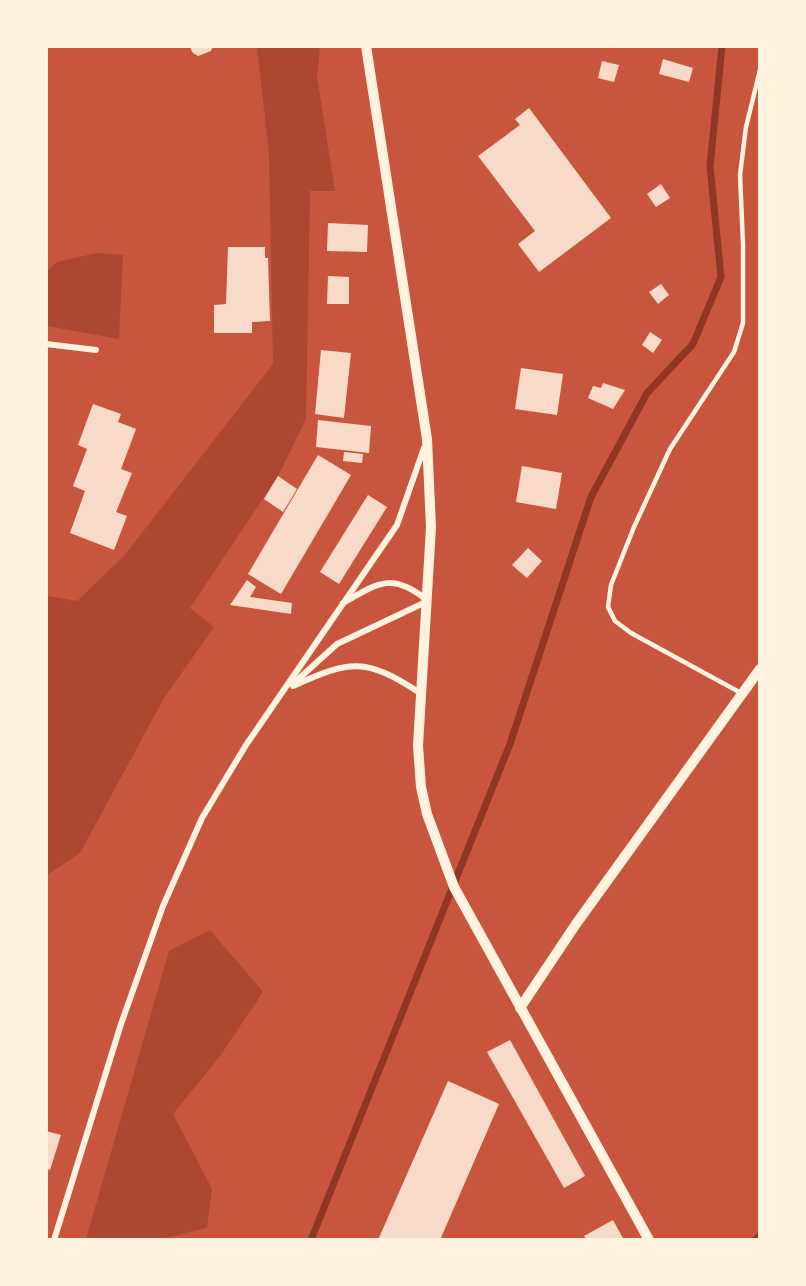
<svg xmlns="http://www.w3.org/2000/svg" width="806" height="1286" font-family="Arial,sans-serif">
  <rect width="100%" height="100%" fill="#c8553d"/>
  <g fill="#ae4732">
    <path d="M257,47H320L317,76L335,191H310L306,419L278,476L190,608L214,627L164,698L80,853L47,875V596L77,601L124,556L273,364L269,154Z"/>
    <path d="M97,253L123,255L119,339L47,326V271L57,262Z"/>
    <path d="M210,930L263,992L220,1056L173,1114L212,1189L207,1228L162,1239H86L169,951Z"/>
  </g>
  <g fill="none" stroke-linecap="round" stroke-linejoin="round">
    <g stroke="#8f3625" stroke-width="7">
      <path d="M311,1240L510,744L591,497L647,393L693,344L721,277L710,166L722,46"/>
      <path d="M755,1240L760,1235"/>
    </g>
  </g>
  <g fill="#f7dbc8">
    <path d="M190,46H213L211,51L198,56L192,52Z"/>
    <path d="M663,59L693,68L689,82L659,74Z"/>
    <path d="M602,61L619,65L614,82L598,78Z"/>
    <path d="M529,108L611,218L539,272L518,244L535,231L478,156L520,125L515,119Z"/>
    <path d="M661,184L670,198L656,207L647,194Z"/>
    <path d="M328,223L368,225L367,252L327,251Z"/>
    <path d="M228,247H265V258H268L270,321L252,322V333H214V305L226,304Z"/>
    <path d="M328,276L349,277V304H327Z"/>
    <path d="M661,284L669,295L658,304L649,292Z"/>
    <path d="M650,332L662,340L653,353L642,345Z"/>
    <path d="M321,350L351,353L344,418L315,414Z"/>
    <path d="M521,368L563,374L557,415L515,409Z"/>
    <path d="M603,383L625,390L613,409L588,398L593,386L601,388Z"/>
    <path d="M93,404L121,414L118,422L136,429L121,469L132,473L116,512L127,516L114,550L70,533L85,491L73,486L87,449L78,445Z"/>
    <path d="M318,420L371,426L369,453L316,447Z"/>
    <path d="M344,452L363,454L362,463L343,461Z"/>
    <path d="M318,455L351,475L281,594L248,574Z"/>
    <path d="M522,466L562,473L556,509L516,502Z"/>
    <path d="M278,476L297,489L283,512L264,499Z"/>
    <path d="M368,495L387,507L339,584L320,572Z"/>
    <path d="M528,548L542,561L527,578L512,565Z"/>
    <path d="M247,580L256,587L250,597L292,603L291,614L230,605Z"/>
    <path d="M510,1040L585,1176L564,1188L487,1052Z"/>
    <path d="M448,1081L499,1104L440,1240H378Z"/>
    <path d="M46,1131L61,1135L50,1170L46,1169Z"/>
    <path d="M613,1220L624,1240H587L584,1236Z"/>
  </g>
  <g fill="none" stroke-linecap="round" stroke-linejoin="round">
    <path stroke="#fff3e0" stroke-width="4.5" d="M741,693L631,633L615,621L608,607L611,585L634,527L670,449L734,352L743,323V244L740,175L746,127L760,70"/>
    <g stroke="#fff3e0" stroke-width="6">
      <path d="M46,344L96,350"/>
      <path d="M294,683L337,644L428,601C393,572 379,582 343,603"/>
      <path d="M293,686C350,660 365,657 420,693"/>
      <path d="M54,1240L121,1024L163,906L202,818L246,745L397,525L424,448"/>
    </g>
    <g stroke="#fff3e0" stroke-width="10">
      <path d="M366,46L427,439L431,527L418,746L421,787L427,814L454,887L649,1240"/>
      <path d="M520,1008L576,924L760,669"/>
    </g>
  </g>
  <rect width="806" height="1286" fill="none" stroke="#fff3e0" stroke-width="96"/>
</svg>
